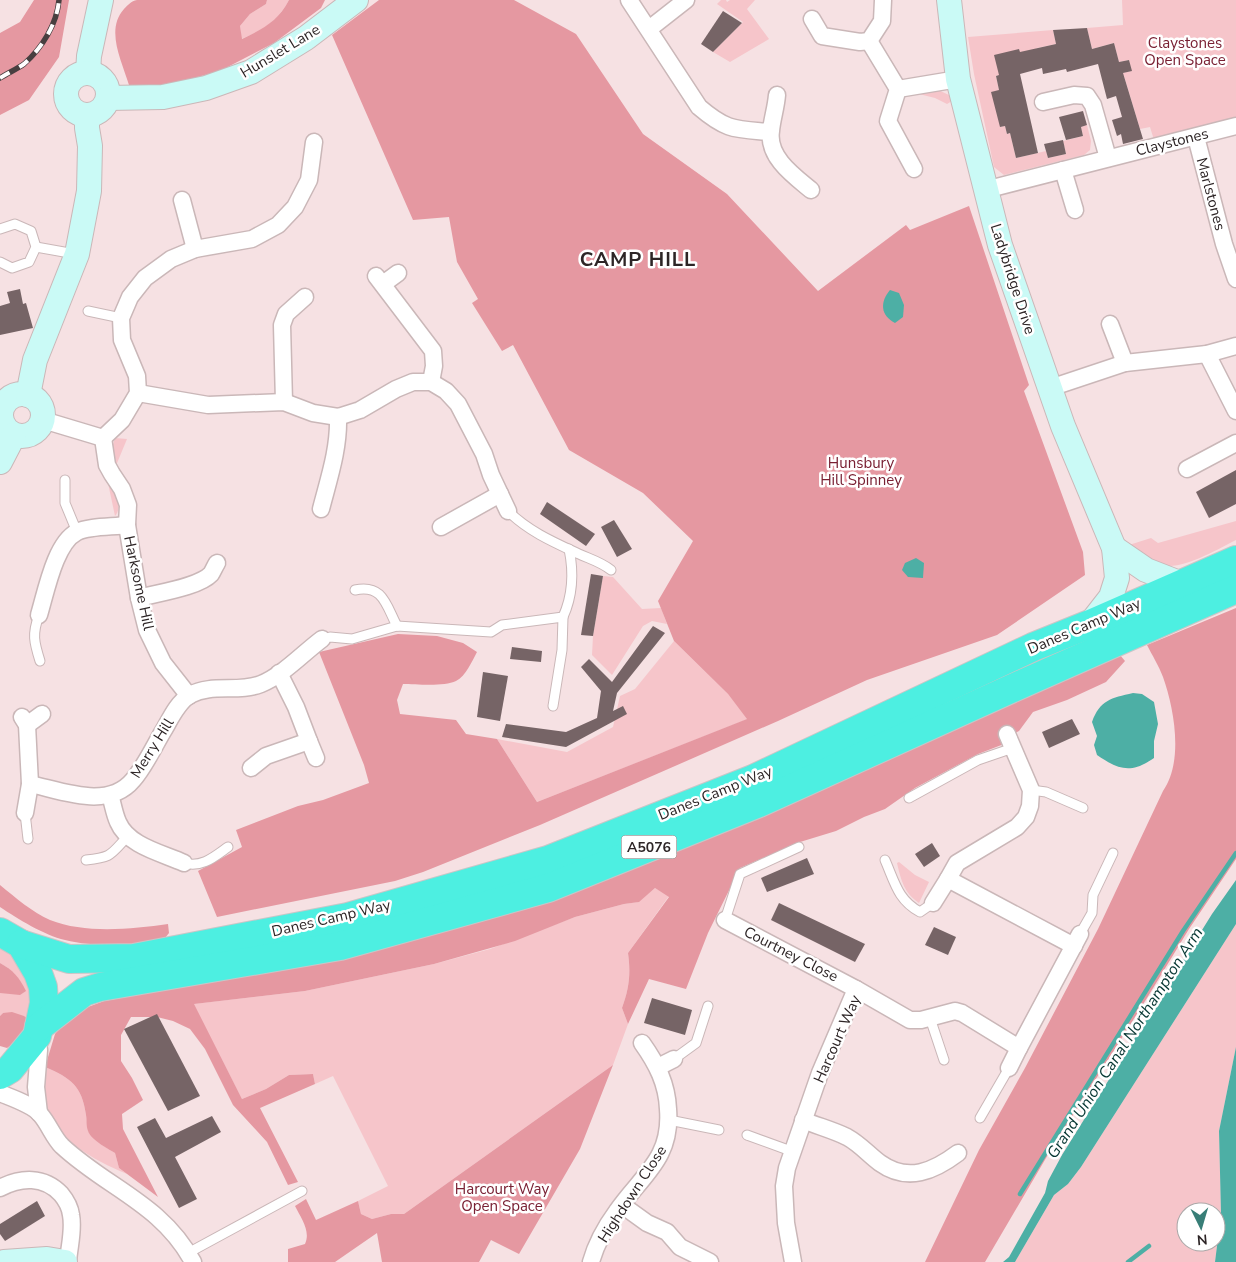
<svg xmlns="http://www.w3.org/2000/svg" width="1236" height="1262" font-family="'Nunito Sans',sans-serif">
  <rect width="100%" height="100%" fill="#f6e1e3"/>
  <g fill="#f6c5ca" fill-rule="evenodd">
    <path d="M267,0H289C278,21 263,30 241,39L240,26L250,14L266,4Z"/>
    <path d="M721,0H726L727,2L730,0H755L747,9L769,39L730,62L713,52L743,22L717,4Z"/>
    <path d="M1122,0H1236V119L1154,140L1150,127L1140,129L1124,76L1118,74L1131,71L1129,60L1119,62L1114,43L1092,49L1087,28L1123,25Z"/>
    <path d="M1053,30L1056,44L1037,48L1021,58L1019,49L999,75L996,76L999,90L1000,127L1005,126L1007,134L1010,133L1016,158L1046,151L1048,158L1066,154L1063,141L1083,136L1081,127L1087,125L1091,141L1090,150L1084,155L1004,175L994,167L974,74L968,37Z"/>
    <path d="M936,89L949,95L952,101L947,104L935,98L915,93Z"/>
    <path d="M115,438L127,439L115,468L111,451Z"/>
    <path d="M108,483C117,490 123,507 115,516Z"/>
    <path d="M1236,521V540C1218,549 1178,573 1159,564C1148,559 1138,551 1129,545L1151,538L1158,543Z"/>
    <path d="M603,576L613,577L642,609L661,608L667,624L652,621L643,626L612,675L592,655L593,636Z"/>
    <path d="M674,641L728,694L748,719L537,802L497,739L567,752L613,727L620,696L635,689Z"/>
    <path d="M899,862L915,875L929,882L919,903C904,893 901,880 897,863Z"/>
    <path d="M655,888L669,896L628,953C631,974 629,989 622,1008L628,1024L613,1065L404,1214H391L372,1219L361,1214L358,1201L388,1186L333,1076L315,1084L313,1074L289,1075L266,1089L242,1099L193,1004L305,991L434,964L490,949L575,917L624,904L638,902Z"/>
    <path d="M1236,924V1047L1219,1131L1221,1214L1215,1262H1015L1054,1195L1068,1184L1081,1167ZM1186,1212H1216V1242H1186Z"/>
    <path d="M0,942L20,957L32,990L28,1019L3,1013L0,1016V993H3L10,969L0,963Z"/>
    <path d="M45,1067C71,1078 82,1086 86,1115C87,1120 87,1126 88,1131C92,1140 107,1148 115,1153L119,1168L127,1174C93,1160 52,1138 43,1098C41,1089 44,1076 45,1067Z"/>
  </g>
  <g fill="#e598a1">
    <path d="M34,0H69L59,57L29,100L0,115V33L20,22Z"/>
    <path d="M137,0H267L266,4L250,14L240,26L242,39C263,29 278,21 289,0H325L321,8L274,43L220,71L179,82L149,87L129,85C122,61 105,30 124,9C128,5 131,1 137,0Z"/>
    <path d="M379,0H514L576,34L643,134L727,194L818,291L906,225L910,230L969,206L1029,385L1024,391L1083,552L1085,575L997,635L867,680L778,721L540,825L423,872L395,881L217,917L198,871L242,847L236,830L298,806L323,800L369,783L364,765L319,652L398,634L437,636L463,643L477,652C472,661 466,676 456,681C444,687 416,684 403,684L397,700L400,714L456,720L466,734L497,739L537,802L747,719L728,694L674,641L658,601L693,541L643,493L569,450L513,345L502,351L472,303L478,299L457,262L449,217L413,220L332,35Z"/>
    <path d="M1236,608V859L1189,929L1147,998L1046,1158L985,1262H925L979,1150L1025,1068L1098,929L1163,791C1184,761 1174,708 1163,677C1159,666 1152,655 1147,645Z"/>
    <path d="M1120,655L1125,661L1106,682L1067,700L1033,712L1019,731L1003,739L1004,744L978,754L915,788L885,809L864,817L836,831L800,842L740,868L708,933L686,989L649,979L628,1024L622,1008C629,989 631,974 628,953L669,897L655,888L639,902L624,904L575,917L515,941L434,964L305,991L194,1004L242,1099L266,1089L289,1075L313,1074L315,1084L260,1108L298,1182L288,1185L267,1142L233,1105L205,1049L190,1029L173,1021L157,1017H131L121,1035V1061L132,1078L143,1100L122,1114L123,1129L158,1197L119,1168L115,1153C107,1148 91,1140 88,1131C86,1126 87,1120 86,1115C82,1086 71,1078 45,1067L55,1034L72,1013L104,1001L341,958Z"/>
    <path d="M0,885C16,898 32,912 50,920C85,934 132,929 168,924L169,933L161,943C130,944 96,948 65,940C44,935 18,919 0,907Z"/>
    <path d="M0,963C13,970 19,977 26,991L20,995L0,993Z"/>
    <path d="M12,1012L24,1016L28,1019C23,1032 19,1041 7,1048L0,1046V1016L3,1013Z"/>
    <path d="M613,1065L580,1149L519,1254L491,1240L479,1262H382L377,1233L335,1262H288V1249L305,1244C311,1231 301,1218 295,1206L306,1199L316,1220L358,1201L361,1214L372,1219L391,1214H404Z"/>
  </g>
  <g fill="#4dafa5">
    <path d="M890,290L899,293L904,305L903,317L895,323C880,315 880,302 890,290Z"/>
    <path d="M916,558L924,563L923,578L908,577L902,570L905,563Z"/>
    <path d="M1133,693L1142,694L1154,702L1158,724L1154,741V758C1131,774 1119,770 1097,755L1094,745L1097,736L1092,722C1100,700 1111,698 1133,693Z"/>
    <path d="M1236,880V924L1081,1167L1068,1184L1054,1195L1015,1262H1003L1009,1257L1045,1193L1048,1181L1062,1155L1212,914Z"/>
    <path d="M1236,1047V1262H1215L1221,1214L1219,1131Z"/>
  </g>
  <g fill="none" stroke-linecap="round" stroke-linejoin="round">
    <g stroke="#4dafa5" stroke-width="4.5">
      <path d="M1020,1194L1183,931L1236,853"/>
      <path d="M1128,1262L1149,1246"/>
    </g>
  </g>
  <g fill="#766466">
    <path d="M723,11L742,23L713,52L701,44Z"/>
    <path d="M1087,28L1092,49L1114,43L1119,62L1129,60L1132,71L1123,73L1143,139L1123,144L1121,134L1117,136L1112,120L1122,117L1116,96L1107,99L1098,64L1067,72L1066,69L1043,74L1042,68L1020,74L1038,153L1016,158L1010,133L1007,134L1005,126L1000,127L991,92L999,90L996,76L999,75L994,55L1019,49L1020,52L1056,44L1053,30Z"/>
    <path d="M1083,111L1087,125L1081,127L1083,136L1066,140L1059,117Z"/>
    <path d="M1063,140L1066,154L1048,158L1044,144Z"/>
    <path d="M20,289L23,304L26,303L33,328L0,335V306L10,303L7,292Z"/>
    <path d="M1236,470V504L1209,518L1196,492Z"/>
    <path d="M547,502L595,534L586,546L540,514Z"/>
    <path d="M614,520L632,549L617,557L601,527Z"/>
    <path d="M591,574L603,576L593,636L581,635Z"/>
    <path d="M653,626L665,633L617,693L613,711L623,706L627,714L566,747L502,737L506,724L566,732L597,718L601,691L581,667L589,659L612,682Z"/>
    <path d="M512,647L542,651L541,662L510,659Z"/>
    <path d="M483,672L508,676L500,721L477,717Z"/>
    <path d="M1072,719L1080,734L1049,748L1042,732Z"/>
    <path d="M932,843L940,856L924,867L915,854Z"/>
    <path d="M807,858L814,874L767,892L761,878Z"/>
    <path d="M779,903L865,944L855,962L771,920Z"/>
    <path d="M934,927L956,937L948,955L925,945Z"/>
    <path d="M652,998L692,1010L685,1035L644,1023Z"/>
    <path d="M157,1014L200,1096L168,1111L124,1029Z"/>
    <path d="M212,1116L221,1132L175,1157L197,1199L179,1208L137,1127L155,1118L166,1138Z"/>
    <path d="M37,1201L45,1216L5,1241L0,1234V1224Z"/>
  </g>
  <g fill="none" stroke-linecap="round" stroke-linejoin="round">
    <defs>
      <g id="lane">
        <path d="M0,229L15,224L31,231L36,247L29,262L12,268L0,262"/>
        <path d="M36,247L75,254"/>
        <path d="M88,311L121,318"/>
        <path d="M65,480V503L77,532"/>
        <path d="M508,511C528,531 553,542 579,554C590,559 601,562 611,570"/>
        <path d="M355,590C383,584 386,605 397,626"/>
        <path d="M39,615C32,634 34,642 40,661"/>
        <path d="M563,617C573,595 574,573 569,549"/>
        <path d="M322,639L330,637L352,639L397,626L491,632L502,625L563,617L562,650L553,706"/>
        <path d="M1031,790L1046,792L1083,808"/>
        <path d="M909,798L978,760L1013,748"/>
        <path d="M25,813L28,839"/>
        <path d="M86,860C113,857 110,855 128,836"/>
        <path d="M885,860C895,883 898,900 920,912L933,903"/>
        <path d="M184,863C202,868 214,857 228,847"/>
        <path d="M725,920L740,874L799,847"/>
        <path d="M1080,934L1092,913L1093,895L1113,853"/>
        <path d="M930,1018L944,1060"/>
        <path d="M674,1059L696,1043L708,1006"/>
        <path d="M980,1118L1009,1068"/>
        <path d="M669,1120L719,1130"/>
        <path d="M747,1135L791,1151"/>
        <path d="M188,1253L302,1191"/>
      </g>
      <g id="street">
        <path d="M629,0L699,107C727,131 735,129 770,132"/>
        <path d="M812,19L822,36L860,42L869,41L882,21L883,0"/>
        <path d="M649,29L686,0"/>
        <path d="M869,41L898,89L888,121L914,169"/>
        <path d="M898,89L958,79"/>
        <path d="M777,95C776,108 772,119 771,131C767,157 794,176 811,190"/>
        <path d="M1043,102L1074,95L1087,96L1093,105L1108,158"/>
        <path d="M1196,137L1224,244L1236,279"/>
        <path d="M1063,170L1075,210"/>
        <path d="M985,190L1236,126"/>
        <path d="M182,200L195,249"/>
        <path d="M376,276L433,351L434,366L431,382"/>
        <path d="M383,284L398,273"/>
        <path d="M1110,324L1125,363"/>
        <path d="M1207,354L1236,411"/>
        <path d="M1050,388L1125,363L1207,354L1236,346"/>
        <path d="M138,393L208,405L284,402L313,413L338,417L360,410L396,389L413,382H431L446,391L458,404L484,454L491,475L508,511"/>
        <path d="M284,402L282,325L286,314L305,297"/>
        <path d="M0,408H2"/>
        <path d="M43,420L103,438"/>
        <path d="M103,438L122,420L138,393L137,376L122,340L121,318L130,297L145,278L171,259L195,249L252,239L278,225L295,207L309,180L314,142"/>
        <path d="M103,438L107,465L112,474L122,489L128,505L127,525L139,598L147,630L163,663L189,696"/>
        <path d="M1187,469L1236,443"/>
        <path d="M321,509C329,478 339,449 338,417"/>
        <path d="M441,527L500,494"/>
        <path d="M139,598C157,593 199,587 211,574C213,571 215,566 217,563"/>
        <path d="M39,615C46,592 55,543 77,532C89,526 113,527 127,525"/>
        <path d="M22,717L27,725L30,784L25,813"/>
        <path d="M27,725L42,714"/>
        <path d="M309,741L316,758"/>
        <path d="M251,768L266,756L309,741L296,707L279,673"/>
        <path d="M30,784C63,791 108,810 133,780C146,765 155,744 165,728C171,717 179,701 190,695C212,683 238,693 261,684C283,675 302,654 322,639"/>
        <path d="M110,795C113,804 114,813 118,822C128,846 162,853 184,863"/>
        <path d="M948,879L957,863L1017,827L1026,817L1030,806L1031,790L1007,734"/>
        <path d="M933,903L948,879L1074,946"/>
        <path d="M725,920L856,989"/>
        <path d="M37,1036L39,1050L36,1087L39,1113"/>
        <path d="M1019,1048L1080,934"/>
        <path d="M658,1067L674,1059"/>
        <path d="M0,1093C12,1098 33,1105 40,1114C49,1124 53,1137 62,1146C107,1188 162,1204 193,1262"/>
        <path d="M803,1120C817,1126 833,1130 847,1137C860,1144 869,1155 880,1163C908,1183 934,1171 958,1153"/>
        <path d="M0,1188C21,1177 44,1176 61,1194C66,1200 70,1207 71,1215C74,1230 69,1247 68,1262"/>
        <path d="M622,1205L647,1223L667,1232L680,1247L710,1262"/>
        <path d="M591,1262C596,1244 606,1226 617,1211C642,1175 672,1159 668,1109C667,1084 657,1064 642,1043"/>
        <path d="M793,1262L786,1223L784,1186L787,1168L820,1073L856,989L910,1020H921L955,1011L962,1013L1019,1048L1009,1068"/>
      </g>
      <g id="secondary">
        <path d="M949,0L958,79L1000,245L1063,426L1114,548L1117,578L1111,597L1090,624"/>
        <path d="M88,73L89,56L101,0"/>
        <circle cx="87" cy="94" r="21"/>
        <path d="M108,98L163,97L206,88L251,72L306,38L356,0"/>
        <circle cx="22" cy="415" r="21"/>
        <path d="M28,395L35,360L77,254L89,191L90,146L87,128V115"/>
        <path d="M0,462L14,435"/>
        <path d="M1114,548L1146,570L1182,584"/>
        <path d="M4,1262L47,1259L65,1262"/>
      </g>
      <g id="highway">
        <path d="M0,932L21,944L38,973L43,987L44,1003L37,1036L10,1069L0,1075"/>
        <path d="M21,944L69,959L134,958L348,917L548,860L753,779L1033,647L1090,624L1236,560"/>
        <path d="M39,1027L84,992L100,987L340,946L548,888L759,803L1024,683L1236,589"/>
      </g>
    </defs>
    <use href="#lane" stroke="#cab7b8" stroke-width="11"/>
    <use href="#street" stroke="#cab7b8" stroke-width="19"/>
    <use href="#secondary" stroke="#cab7b8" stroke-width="26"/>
    <use href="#highway" stroke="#c8c6c7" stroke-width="30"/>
    <use href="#lane" stroke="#fff" stroke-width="9"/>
    <use href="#street" stroke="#fff" stroke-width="16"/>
    <use href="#secondary" stroke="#cafaf6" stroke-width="24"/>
    <use href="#highway" stroke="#4defe1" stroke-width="28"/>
    <defs>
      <path id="rail" d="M0,78C8,73 17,69 24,64C42,48 57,24 59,0"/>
    </defs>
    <use href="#rail" stroke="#483f40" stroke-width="5.5"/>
    <use href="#rail" stroke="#fff" stroke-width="4" stroke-dasharray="11" stroke-linecap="butt"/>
  </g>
  <g text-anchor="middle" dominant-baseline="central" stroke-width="5" stroke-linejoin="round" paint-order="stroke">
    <rect fill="#fff" stroke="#6c6667" stroke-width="1" x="621.5" y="835.5" width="55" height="23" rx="4"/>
    <g font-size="14" font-weight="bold" fill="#2d2526">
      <text x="649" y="847">A5076</text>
    </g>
    <g font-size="15" fill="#792033" stroke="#fff">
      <text x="1185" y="43">Claystones<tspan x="1185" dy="17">Open Space</tspan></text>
      <text x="861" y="463">Hunsbury<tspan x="861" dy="17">Hill Spinney</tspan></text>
      <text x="502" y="1189">Harcourt Way<tspan x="502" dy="17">Open Space</tspan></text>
    </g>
    <g font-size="15" fill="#2d2526" stroke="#fff">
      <text transform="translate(280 51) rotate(-31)">Hunslet Lane</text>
      <text transform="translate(1172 142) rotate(-14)">Claystones</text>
      <text transform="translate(1211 194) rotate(75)">Marlstones</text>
      <text transform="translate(1013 279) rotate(72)">Ladybridge Drive</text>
      <text transform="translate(139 583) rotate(78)">Harksome Hill</text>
      <text transform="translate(1084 626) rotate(-23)">Danes Camp Way</text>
      <text transform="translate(152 748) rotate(-58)">Merry Hill</text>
      <text transform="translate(715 793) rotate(-22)">Danes Camp Way</text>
      <text transform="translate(331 918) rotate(-13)">Danes Camp Way</text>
      <text transform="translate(791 954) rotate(27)">Courtney Close</text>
      <text transform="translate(837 1039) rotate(-66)">Harcourt Way</text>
      <text transform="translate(632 1194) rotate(-57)">Highdown Close</text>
    </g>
    <g font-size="16" font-style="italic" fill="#063632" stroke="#fff">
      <text transform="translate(1125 1043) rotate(-57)">Grand Union Canal Northampton Arm</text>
    </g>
    <g font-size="20" font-weight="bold" letter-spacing="1" fill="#2d2526" stroke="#fff">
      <text x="638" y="259">CAMP HILL</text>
    </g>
  </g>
  <g transform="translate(1201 1227) rotate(175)"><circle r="24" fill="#ffffff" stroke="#aba8a8"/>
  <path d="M0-4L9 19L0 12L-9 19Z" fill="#387e77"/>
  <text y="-8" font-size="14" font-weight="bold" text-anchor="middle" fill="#2d2526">N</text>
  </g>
</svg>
